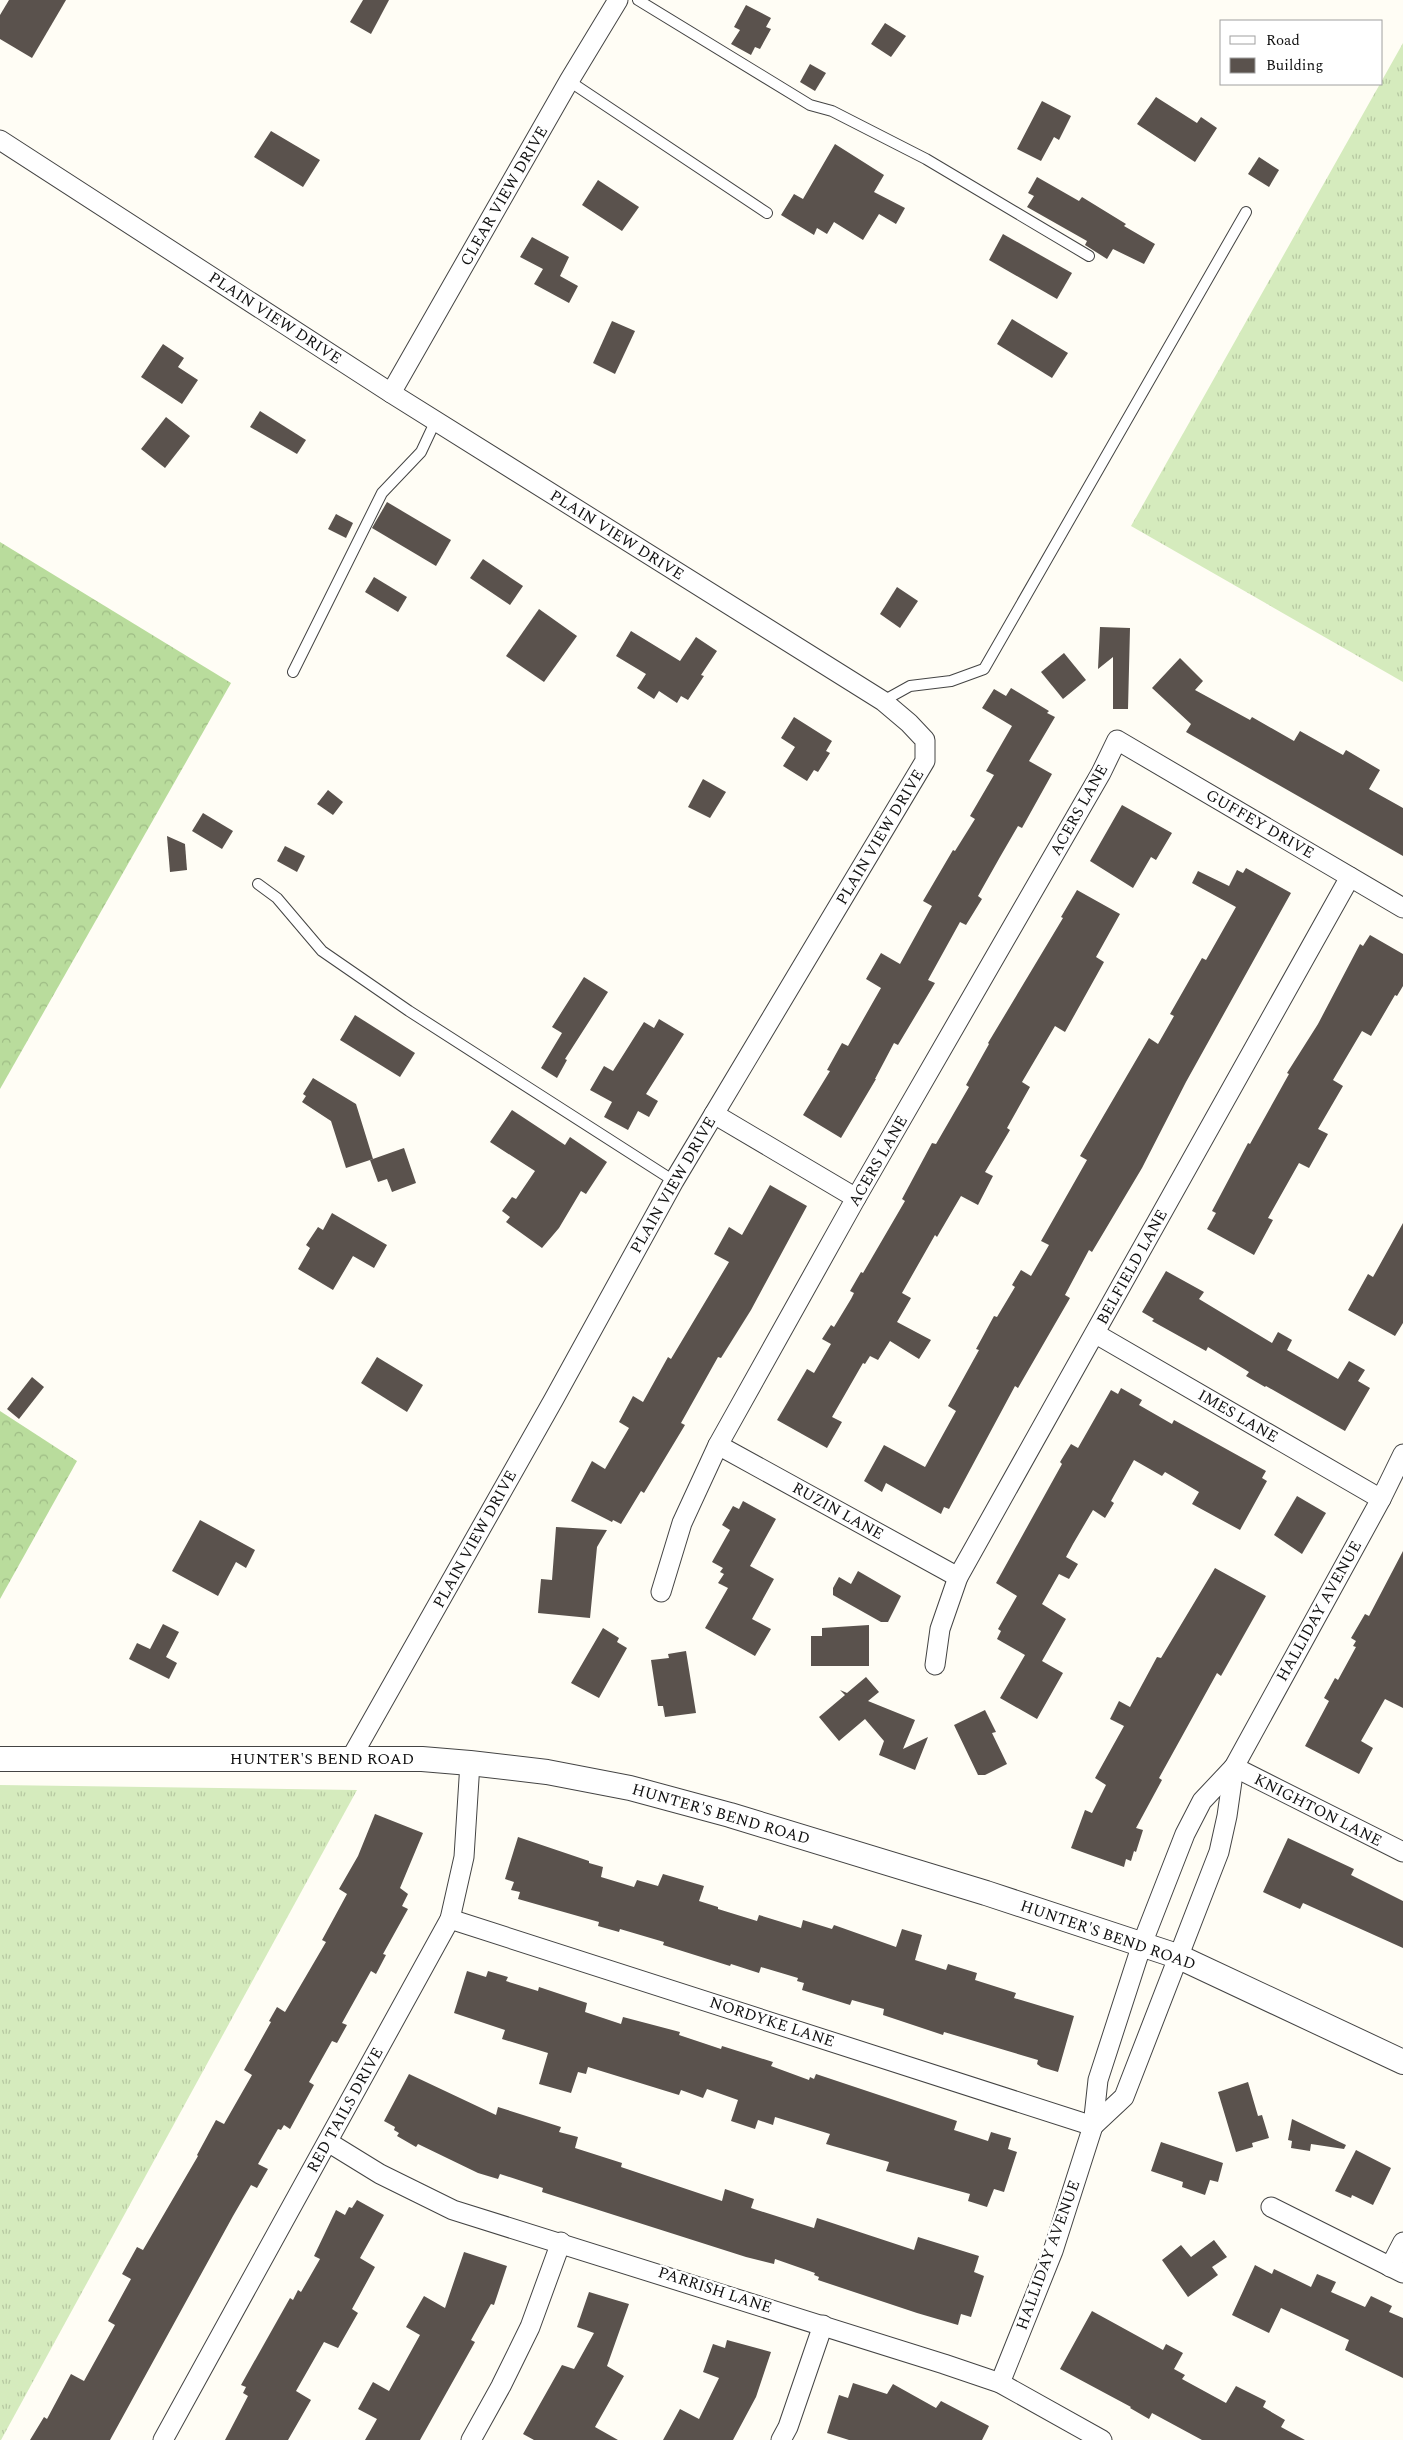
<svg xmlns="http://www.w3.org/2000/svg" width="1403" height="2440" font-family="Spectral,serif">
  <defs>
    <pattern id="grass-tufts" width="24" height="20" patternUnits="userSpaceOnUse" patternTransform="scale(1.25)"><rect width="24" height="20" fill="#d5ebbd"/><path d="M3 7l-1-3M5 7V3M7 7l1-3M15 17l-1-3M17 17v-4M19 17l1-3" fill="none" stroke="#b6c8a1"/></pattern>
    <pattern id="forest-crowns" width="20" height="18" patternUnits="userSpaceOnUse" patternTransform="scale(1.25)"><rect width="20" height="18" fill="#b9dc9c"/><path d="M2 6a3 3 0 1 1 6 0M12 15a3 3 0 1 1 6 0" fill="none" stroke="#9ebc85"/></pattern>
  </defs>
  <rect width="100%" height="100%" fill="#fffdf5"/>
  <g fill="url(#grass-tufts)">
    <path d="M1403,43V682L1131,526Z"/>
    <path d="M0,1785L357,1790L1,2440H0Z"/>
  </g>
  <g fill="url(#forest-crowns)">
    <path d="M0,542L231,683L0,1089Z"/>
    <path d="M0,1411L77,1461L0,1599Z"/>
  </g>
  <g fill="#5a524d">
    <path d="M9,0H66L32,58L0,39V15Z"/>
    <path d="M363,0H389L371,34L350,22Z"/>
    <path d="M746,5L771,18L766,27L771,29L760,49L755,47L751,55L731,44L740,30L734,27Z"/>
    <path d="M885,23L906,36L891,57L871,44Z"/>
    <path d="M810,64L826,73L815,91L800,82Z"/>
    <path d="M1156,97L1197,123L1201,117L1217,128L1195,162L1137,124Z"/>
    <path d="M1042,101L1071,116L1059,140L1054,137L1041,161L1017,149Z"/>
    <path d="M271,131L320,160L303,187L254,157Z"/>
    <path d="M835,144L884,175L874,192L905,208L896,224L879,214L863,240L834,222L827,234L817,228L814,235L781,215L794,194L803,199Z"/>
    <path d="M1259,157L1279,170L1269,187L1248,174Z"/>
    <path d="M1037,177L1079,201L1082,197L1126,224L1124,226L1155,244L1144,264L1113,249L1107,259L1085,245L1087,241L1027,207L1034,196L1028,193Z"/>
    <path d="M598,180L639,207L622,231L582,205Z"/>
    <path d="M1003,234L1072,273L1057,299L989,260Z"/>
    <path d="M532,237L569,257L560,276L578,286L569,303L534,284L543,269L520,257Z"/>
    <path d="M1012,319L1068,353L1052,378L997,344Z"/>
    <path d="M612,321L635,331L615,374L593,363Z"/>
    <path d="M163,344L184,358L178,367L198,380L182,404L141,377Z"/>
    <path d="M260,411L306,440L297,454L250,427Z"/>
    <path d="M166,417L190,436L165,468L141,449Z"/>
    <path d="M387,502L451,540L436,566L372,528Z"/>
    <path d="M336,514L353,523L346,538L328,529Z"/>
    <path d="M483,559L523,586L510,605L470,578Z"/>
    <path d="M374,577L407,597L398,612L365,592Z"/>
    <path d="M897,587L918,601L900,628L880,614Z"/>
    <path d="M539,609L577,636L544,682L506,656Z"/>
    <path d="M1100,627L1130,628L1128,709H1113V657L1098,669Z"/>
    <path d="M631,631L680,661L696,637L717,651L701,675L704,676L688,700L681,696L677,703L659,691L654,699L637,688L646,674L616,656Z"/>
    <path d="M1064,653L1086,680L1063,699L1041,672Z"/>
    <path d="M1180,658L1203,681L1195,690L1250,720L1252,717L1294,741L1300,731L1343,755L1346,750L1380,770L1369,789L1403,808V856L1186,732L1191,724L1152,688Z"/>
    <path d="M1011,688L1049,711L1047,713L1055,717L1029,761L1052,774L1022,828L1018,826L1000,857L978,896L982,899L966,925L960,922L928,980L935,983L898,1045L894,1043L875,1079H876L841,1138L803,1115L830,1071L827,1070L842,1043L848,1046L881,988L866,979L881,953L900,964L932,906L923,901L953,850L955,851L975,819L970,816L994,775L986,771L1012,726L982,708L994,689L1006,696Z"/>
    <path d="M794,717L832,741L826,751L830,753L818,772L814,770L807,781L783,766L795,747L781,738Z"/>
    <path d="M703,779L726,792L710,818L688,807Z"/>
    <path d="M328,790L343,802L333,815L317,804Z"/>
    <path d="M1122,805L1172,833L1156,860L1151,857L1133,888L1090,861Z"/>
    <path d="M203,813L233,831L222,849L192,831Z"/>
    <path d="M167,836L185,844L187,870L170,872Z"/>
    <path d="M285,846L305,856L297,872L277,861Z"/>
    <path d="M1246,868L1291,893L1186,1082L1142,1168L1092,1252L1089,1250L1065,1295L1070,1298L1018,1388L1015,1386L949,1509L944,1507L941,1514L886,1483L882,1492L864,1481L884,1445L925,1467L956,1411L948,1406L979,1350L976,1349L994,1316L997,1317L1015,1287L1012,1285L1021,1270L1031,1276L1049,1245L1041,1241L1087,1160L1080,1156L1149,1038L1158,1044L1174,1016L1170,1014L1202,958L1206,960L1236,907L1192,883L1198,871L1229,886L1237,870L1243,873Z"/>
    <path d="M1077,890L1120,914L1096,957L1104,962L1065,1032L1055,1026L1022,1082L1030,1087L1007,1128L1010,1130L985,1172L993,1176L978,1205L961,1196L937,1237L935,1235L902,1293L911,1298L897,1322L931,1340L919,1359L890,1341L878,1360L870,1356L865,1364L863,1363L832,1417L842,1422L827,1448L777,1420L807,1369L814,1373L831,1344L822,1339L831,1325L834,1327L851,1299L854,1293L850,1291L861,1272L863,1273L905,1201L902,1199L932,1143L936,1144L969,1087L966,1085L989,1044L988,1043L1063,918L1061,917Z"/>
    <path d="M1370,935L1403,954V986L1397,996L1395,995L1371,1036L1362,1031L1333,1080L1343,1086L1318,1129L1328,1134L1309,1168L1299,1163L1268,1218L1273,1220L1254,1255L1207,1229L1216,1213L1212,1211L1248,1143L1250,1144L1289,1074L1287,1073L1318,1024L1360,944L1363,946Z"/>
    <path d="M584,977L608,992L565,1059L567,1060L557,1078L541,1068L562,1033L552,1027Z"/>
    <path d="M355,1015L415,1053L400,1077L340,1040Z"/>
    <path d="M659,1019L684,1034L646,1094L658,1101L649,1117L638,1111L628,1130L604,1117L612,1102L590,1090L604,1066L613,1071L644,1022L654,1028Z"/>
    <path d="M313,1078L356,1104L373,1159L346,1168L331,1121L302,1102L306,1096L303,1094Z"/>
    <path d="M512,1110L565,1145L570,1137L607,1162L586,1194L581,1191L559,1228L542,1248L506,1222L510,1217L502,1211L512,1197L516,1199L535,1171L490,1142Z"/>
    <path d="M404,1148L416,1183L392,1192L387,1179L378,1182L370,1160Z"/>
    <path d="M770,1185L807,1206L751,1310L721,1358L718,1357L681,1423L685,1425L644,1493L641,1491L621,1524L613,1520L612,1522L571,1501L592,1461L605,1469L629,1428L619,1422L633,1396L643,1402L668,1357L671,1359L729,1262L714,1254L729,1227L742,1235Z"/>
    <path d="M332,1213L387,1245L374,1268L353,1256L333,1290L298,1269L310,1248L306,1245L318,1227L323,1230Z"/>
    <path d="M1403,1223V1323L1395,1336L1348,1310L1368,1274L1373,1277Z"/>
    <path d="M1166,1271L1204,1292L1199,1299L1272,1343L1278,1332L1292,1340L1287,1350L1338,1379L1349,1361L1365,1370L1358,1381L1370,1388L1345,1431L1266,1386L1265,1387L1246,1376L1249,1372L1208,1347L1206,1351L1152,1321L1154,1319L1142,1312Z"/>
    <path d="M377,1357L423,1385L407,1412L361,1383Z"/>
    <path d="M32,1377L44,1387L19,1419L7,1409Z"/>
    <path d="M1121,1388L1142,1400L1139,1405L1172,1424L1174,1420L1266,1471L1262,1478L1267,1481L1240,1530L1192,1504L1199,1492L1165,1472L1162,1476L1134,1460L1111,1501L1114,1503L1105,1518L1093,1510L1073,1544L1066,1557L1078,1564L1069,1579L1059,1574L1042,1604L1066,1619L1042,1661L1063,1673L1037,1719L1000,1698L1025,1655L997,1639L1001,1631L998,1629L1017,1596L996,1583L1062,1464L1060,1462L1071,1444L1078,1448L1111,1390L1118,1394Z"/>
    <path d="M1297,1496L1326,1513L1302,1554L1274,1535Z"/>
    <path d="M743,1501L776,1519L750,1566L774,1579L752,1619L771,1629L755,1656L705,1628L728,1588L718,1583L724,1574L720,1572L723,1568L712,1562L730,1530L722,1525L733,1506L739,1509Z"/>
    <path d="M200,1520L255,1550L246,1568L236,1562L218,1596L172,1571Z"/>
    <path d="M556,1527L607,1530L597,1547L590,1618L538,1613L541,1579L552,1580Z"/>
    <path d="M1403,1551V1708L1385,1699L1361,1741L1373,1748L1359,1774L1305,1746L1329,1701L1324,1698L1335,1678L1338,1680L1356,1647L1353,1646L1356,1641L1351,1638L1365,1614L1369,1616Z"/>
    <path d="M1215,1568L1266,1596L1221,1676L1217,1673L1159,1778L1162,1780L1136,1828L1143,1830L1136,1852L1134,1851L1131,1861L1126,1859L1124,1867L1071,1848L1085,1810L1092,1813L1106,1785L1095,1778L1124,1726L1110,1719L1119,1701L1130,1707L1157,1657L1161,1658Z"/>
    <path d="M858,1571L901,1596L888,1622H881L833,1595V1588L839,1577L851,1584Z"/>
    <path d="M163,1624L179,1632L166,1657L177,1663L169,1679L129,1659L137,1643L150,1649Z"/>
    <path d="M869,1625V1666H811V1636H822V1628Z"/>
    <path d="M603,1628L619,1638L617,1642L627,1648L599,1698L571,1683Z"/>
    <path d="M686,1651L696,1713L665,1717L663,1706H658L651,1660L669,1658L668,1654Z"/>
    <path d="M866,1677L879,1692L868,1701L915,1720L903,1749L928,1737L915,1770L879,1755L884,1741L865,1719L839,1741L819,1717L845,1695L840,1690L847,1693Z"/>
    <path d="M985,1710L996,1732L992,1733L1007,1764L985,1775H978L954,1725Z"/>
    <path d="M375,1814L423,1833L400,1888L408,1894L402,1906L408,1909L383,1954L386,1955L376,1974L371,1971L342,2023L347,2025L337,2043L332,2041L309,2082L314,2085L290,2129L284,2125L281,2130L278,2129L258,2164L268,2169L257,2188L251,2185L233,2216L110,2440H30L44,2417L47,2419L71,2374L84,2381L115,2325L108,2321L131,2279L122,2274L137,2247L143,2250L198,2156L197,2155L216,2120L224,2124L252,2075L244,2070L271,2022L269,2021L277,2007L285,2012L326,1942L322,1940L347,1894L339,1889L358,1856Z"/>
    <path d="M518,1837L589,1861V1863L603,1867L601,1877L634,1887L637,1880L658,1886L663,1874L704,1886L699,1901L718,1907V1909L757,1921L759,1915L801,1928L803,1920L832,1929L834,1925L896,1947L902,1929L922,1935L915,1960L946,1970L948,1964L977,1973L975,1980L1016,1993L1014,1998L1074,2016L1058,2072L1041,2067L1037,2064L1038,2060L944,2032L943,2035L883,2015L884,2009L852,2000L850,2005L802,1990L804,1983L797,1981L798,1978L761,1967L759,1973L731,1964L730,1966L663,1945L664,1942L620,1929L619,1932L598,1926L599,1922L518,1899L520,1892L511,1890L514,1882L505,1879Z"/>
    <path d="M1288,1838L1354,1869L1351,1875L1403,1901V1948L1303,1903L1300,1909L1263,1892Z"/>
    <path d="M467,1971L486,1977L488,1971L508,1977L506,1981L538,1991L539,1987L587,2003L585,2012L621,2024L623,2017L680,2032L679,2035L721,2049L722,2046L773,2062L771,2066L809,2080L810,2077L814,2079L816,2074L957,2121L954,2130L988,2141L991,2132L1011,2138L1008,2149L1017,2152L1004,2192L994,2189L987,2207L968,2201L970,2194L886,2171L889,2162L826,2144L830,2134L775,2117L773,2125L758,2120L755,2129L731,2121L738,2100L707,2089L703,2098L681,2090L679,2095L588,2067L586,2074L578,2072L571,2093L539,2084L548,2053L502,2039L505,2030L454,2013Z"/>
    <path d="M409,2074L496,2115L498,2107L561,2127L559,2132L578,2137L575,2148L622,2163L621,2167L722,2201L725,2189L754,2199L751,2208L814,2228L817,2218L914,2250L918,2237L979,2256L974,2272L984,2276L971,2317L961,2314L958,2325L917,2313L818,2280L819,2277L814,2275L815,2273L775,2259L774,2264L746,2257L542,2192L543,2188L500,2174L498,2179L478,2173L418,2144L416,2147L397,2136L399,2133L394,2130L395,2127L384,2121Z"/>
    <path d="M1248,2082L1258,2116L1262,2115L1269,2138L1252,2143L1253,2147L1236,2152L1218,2092Z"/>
    <path d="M1292,2119L1346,2145L1344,2149L1311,2144L1310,2151L1291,2148L1292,2141L1288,2140Z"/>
    <path d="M1161,2142L1223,2163L1218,2182L1210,2180L1205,2195L1182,2187L1183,2182L1151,2171Z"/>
    <path d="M1356,2150L1391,2168L1373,2205L1352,2195L1351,2198L1335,2191Z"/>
    <path d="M357,2200L384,2215L360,2258L375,2267L352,2309L358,2313L338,2348L324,2342L296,2391L311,2400L288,2440H225L248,2396L243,2393L246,2387L241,2385L290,2298L293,2300L298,2290L301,2292L320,2259L314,2256L336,2210L345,2215L349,2207L352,2208Z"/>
    <path d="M1214,2240L1227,2257L1212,2267L1218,2275L1188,2297L1162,2260L1181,2245L1191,2257Z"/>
    <path d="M464,2252L507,2266L494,2305L491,2304L471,2340L475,2342L420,2440H365L377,2419L358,2409L373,2382L389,2391L420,2335L406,2327L424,2296L445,2308Z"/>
    <path d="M1255,2265L1272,2274L1274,2269L1311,2287L1317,2274L1336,2282L1331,2292L1365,2307L1371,2296L1392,2306L1389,2312L1403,2318V2378L1345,2350L1349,2340L1281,2308L1269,2333L1232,2315Z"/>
    <path d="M589,2292L629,2304L607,2366L624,2376L595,2427L618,2440H534L523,2434L562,2365L574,2369L594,2333L577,2327Z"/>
    <path d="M1092,2311L1163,2350L1166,2344L1183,2353L1174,2369L1185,2375L1182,2379L1226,2403L1236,2386L1266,2401L1263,2407L1285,2420L1281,2427L1305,2440H1202L1152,2413L1149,2419L1130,2408L1131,2407L1060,2369Z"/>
    <path d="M727,2340L771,2352L756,2397L733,2440H663L680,2409L699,2419L719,2378L703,2372L713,2344L725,2348Z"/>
    <path d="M853,2383L887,2394L893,2384L936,2408L941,2401L989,2426L982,2440H849L827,2433L839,2395L848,2398Z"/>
  </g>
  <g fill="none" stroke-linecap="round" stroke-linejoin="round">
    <defs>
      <g id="service">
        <path d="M638,0L810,105L832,111L926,159L1089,256"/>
        <path d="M569,81L767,213"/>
        <path d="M293,672L382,493L421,452L436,420"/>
        <path d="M883,701L910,686L951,681L984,669L1246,212"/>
        <path d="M258,884L277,898L322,951L409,1011L674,1181"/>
      </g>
      <g id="minor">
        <path d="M0,140L391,393L883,701L909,723L925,740V761L674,1181L554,1399L351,1758"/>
        <path d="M391,393L569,81L618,0"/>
        <path d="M714,1114L856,1198"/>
        <path d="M1096,1334L1381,1499"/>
        <path d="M718,1445L958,1577"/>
        <path d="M661,1592L682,1523L718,1445L856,1198L1101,773L1117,740L1403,908"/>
        <path d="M935,1665L940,1629L958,1577L1350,877"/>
        <path d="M1234,1767L1403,1852"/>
        <path d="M450,1919L1093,2126"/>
        <path d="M1093,2126L1124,2097L1219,1852L1227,1816L1234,1767"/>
        <path d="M328,2142L380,2174L453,2210L944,2364L1000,2383L1102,2440"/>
        <path d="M1271,2207L1403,2273"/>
        <path d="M1390,2267L1403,2242"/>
        <path d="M1000,2383L1053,2251L1093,2126L1098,2080L1142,1944L1185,1834L1202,1801L1234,1767L1381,1499L1403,1454"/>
        <path d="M163,2440L450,1919L464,1857L470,1763"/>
        <path d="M471,2440L501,2386L530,2327L561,2242"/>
        <path d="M781,2440L788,2427L823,2325"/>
      </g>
      <path id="tertiary" d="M0,1759H422L470,1763L547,1772L630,1788L730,1815L986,1893L1177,1956L1403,2062"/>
    </defs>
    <use href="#service" stroke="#444" stroke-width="12"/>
    <use href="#minor" stroke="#444" stroke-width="21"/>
    <use href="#tertiary" stroke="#444" stroke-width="26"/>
    <use href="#service" stroke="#fff" stroke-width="10"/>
    <use href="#minor" stroke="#fff" stroke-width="19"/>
    <use href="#tertiary" stroke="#fff" stroke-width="24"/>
  </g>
  <g text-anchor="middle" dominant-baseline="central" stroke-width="5" stroke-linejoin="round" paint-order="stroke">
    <g font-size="16" fill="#111" stroke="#fff">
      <text transform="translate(504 196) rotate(-60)">CLEAR VIEW DRIVE</text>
      <text transform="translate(275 318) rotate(33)">PLAIN VIEW DRIVE</text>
      <text transform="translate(617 535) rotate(32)">PLAIN VIEW DRIVE</text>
      <text transform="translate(1079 810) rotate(-61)">ACERS LANE</text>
      <text transform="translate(1260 824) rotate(30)">GUFFEY DRIVE</text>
      <text transform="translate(880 837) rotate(-59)">PLAIN VIEW DRIVE</text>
      <text transform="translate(878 1161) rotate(-60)">ACERS LANE</text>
      <text transform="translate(673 1185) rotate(-60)">PLAIN VIEW DRIVE</text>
      <text transform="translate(1132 1267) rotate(-61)">BELFIELD LANE</text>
      <text transform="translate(1238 1416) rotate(30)">IMES LANE</text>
      <text transform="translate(838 1511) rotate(29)">RUZIN LANE</text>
      <text transform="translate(475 1539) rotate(-61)">PLAIN VIEW DRIVE</text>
      <text transform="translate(1319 1611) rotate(-61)">HALLIDAY AVENUE</text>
      <text x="322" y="1759">HUNTER'S BEND ROAD</text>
      <text transform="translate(1318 1810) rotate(27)">KNIGHTON LANE</text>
      <text transform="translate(721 1814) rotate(16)">HUNTER'S BEND ROAD</text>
      <text transform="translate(1108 1935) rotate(19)">HUNTER'S BEND ROAD</text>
      <text transform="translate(772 2022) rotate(18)">NORDYKE LANE</text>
      <text transform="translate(345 2110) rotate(-61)">RED TAILS DRIVE</text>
      <text transform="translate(1048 2255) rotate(-70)">HALLIDAY AVENUE</text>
      <text transform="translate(715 2290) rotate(18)">PARRISH LANE</text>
    </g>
  </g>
  <rect x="1220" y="20" width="162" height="65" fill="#ffffff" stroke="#a0a0a0"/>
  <rect x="1230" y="36" width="25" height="8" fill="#ffffff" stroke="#a0a0a0"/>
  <text x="1266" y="45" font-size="15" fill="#111111">Road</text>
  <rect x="1230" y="58" width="25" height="15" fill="#5a524d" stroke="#a0a0a0"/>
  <text x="1266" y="70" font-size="15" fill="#111111">Building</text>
</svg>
